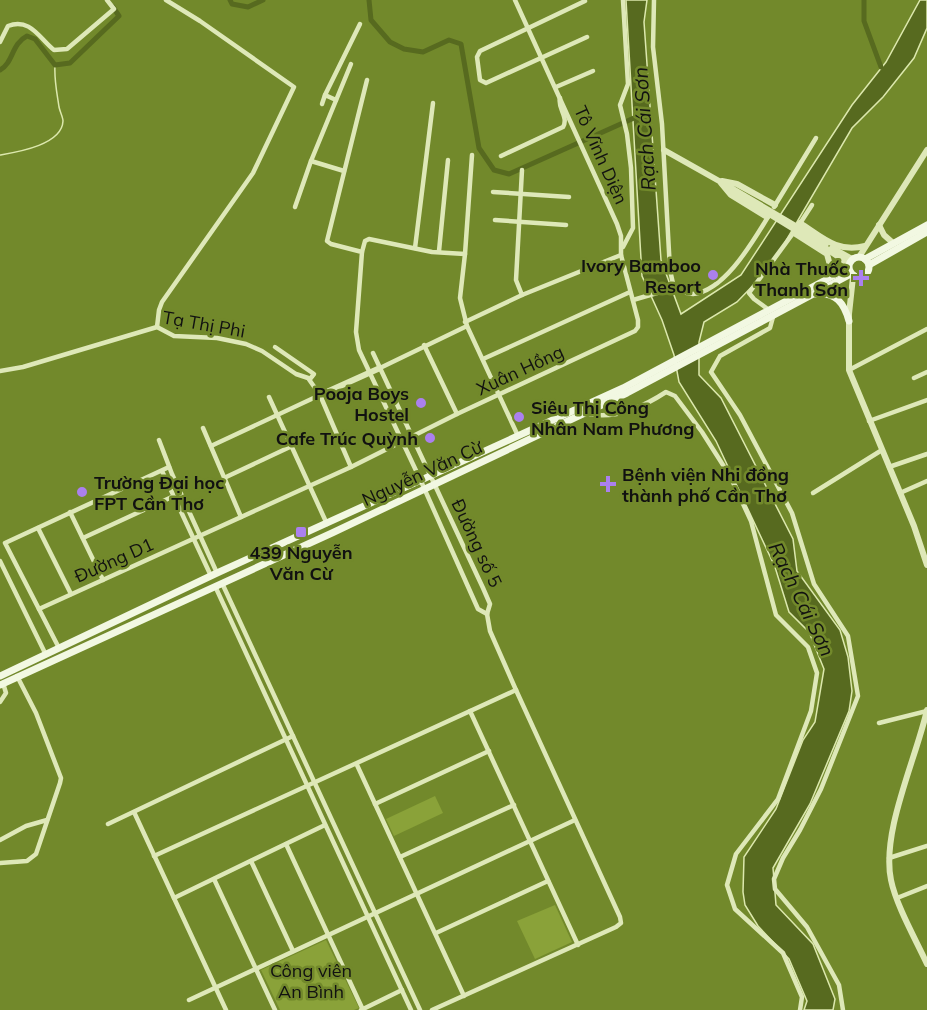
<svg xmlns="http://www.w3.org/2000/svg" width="927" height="1010" font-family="Mulish,sans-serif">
  <rect width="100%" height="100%" fill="#72892b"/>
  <g fill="#8aa239">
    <path d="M435,796L443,813L394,836L386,819Z"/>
    <path d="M555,905L572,942L535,959L517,921Z"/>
    <path d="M326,940L359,1008L354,1010H280L261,970Z"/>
  </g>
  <path fill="#576a1f" stroke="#dce8ad" stroke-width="1.5" d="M626,0H647L644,22L661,260L681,314L741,275L852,105L886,62L920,0H927V28L914,58L883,97L852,128L770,268L737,302L704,322L699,342V375L721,398L793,539L797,571L840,630L848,657L852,691L849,711L810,804L773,868L776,905L813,944L835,999L833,1010H804L807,1001L789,959L758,926L745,905L743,892L744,857L776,809L803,740L815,722L824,669L809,632L789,612L775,567L716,441L679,382L674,355L662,320L642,276Z"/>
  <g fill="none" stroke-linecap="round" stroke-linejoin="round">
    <path stroke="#dce8ad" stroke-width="1.5" d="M0,155C17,152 62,145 63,121C63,117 60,112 59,107C57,93 54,80 55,65"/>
    <g stroke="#576a1f" stroke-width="5">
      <path d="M230,0L232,4L248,7L263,0"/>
      <path d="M369,0L371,20L390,42L404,49L423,52L449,40L461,44L479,148L494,170L509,174L634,118"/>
      <path d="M864,0V21L881,67"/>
      <path d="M0,70C14,62 11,44 27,36L35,39L55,65L70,63L119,16L113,7"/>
    </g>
    <g stroke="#dee8b8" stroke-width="4.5">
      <path d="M654,0L653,47L662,124L670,270L674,288C680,291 686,294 693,294C725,291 753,241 768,217"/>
      <path d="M585,1L480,51L477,57L480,80L486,83L587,37"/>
      <path d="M0,42L8,26C30,17 40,39 54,50L67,49L114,9L107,0"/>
      <path d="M367,80L327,241L331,244L362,252L356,332L359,350L420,479L478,609L487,614"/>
      <path d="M556,87L593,71"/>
      <path d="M325,95L360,24"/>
      <path d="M322,104L325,95L336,100"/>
      <path d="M501,156L563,127C569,117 557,108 560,98"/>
      <path d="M311,161L344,171"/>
      <path d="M522,170L516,280L522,295L621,255"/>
      <path d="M493,192L569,197"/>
      <path d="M295,207L311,161L351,64"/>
      <path d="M774,207L816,138"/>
      <path d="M495,220L566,225"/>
      <path d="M799,225L812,205"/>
      <path d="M623,247L633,228L631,168L627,134L620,105L628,84L623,0"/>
      <path d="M415,248L433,103"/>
      <path d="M439,251L448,160"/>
      <path d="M362,252L365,241L369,239L432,252L465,254L472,155"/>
      <path d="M465,254L460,298L467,326L518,436"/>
      <path d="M633,300L674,288"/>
      <path d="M769,310L754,299L749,293L794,232"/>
      <path d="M773,317L770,328L720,356L711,372L740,415L792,513L814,584L848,636L858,696L821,789L800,830L783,858L774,879L775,889L807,927L839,985L843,1010"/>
      <path d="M465,322L522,295"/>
      <path d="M157,327L159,310L162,302L253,173L294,87L200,21L166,0"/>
      <path d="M424,345L457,414"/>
      <path d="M275,347L314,374L310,379"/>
      <path d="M373,353L483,588L490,604L487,614"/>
      <path d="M483,359L630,292"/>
      <path d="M380,368L467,326"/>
      <path d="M849,370L927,329"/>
      <path d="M0,371L23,367L157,327L174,336L217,338L246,344L262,351L296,374L308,378L320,395L351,467"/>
      <path d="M914,378L927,372"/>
      <path d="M269,397L327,524"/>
      <path d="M585,413C613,421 643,407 666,392L675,396L702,432L730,476L751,521L776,615L808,647L817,673L811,711L778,799L736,854L727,885L735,909L783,953L802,997L800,1010"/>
      <path d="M869,421L927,400"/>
      <path d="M203,428L241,517"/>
      <path d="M159,440L172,474L217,573"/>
      <path d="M211,446L320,395"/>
      <path d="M889,467L927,454"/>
      <path d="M162,471L211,576"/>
      <path d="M224,478L292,446"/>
      <path d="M813,493L882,450"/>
      <path d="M900,493L927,481"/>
      <path d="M70,512L103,580"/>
      <path d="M38,528L71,594"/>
      <path d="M83,538L174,496"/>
      <path d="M0,561L46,655"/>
      <path d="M222,583L420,1010"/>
      <path d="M215,586L411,1010"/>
      <path d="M39,609L351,467L457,414L635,331L638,327V320L621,255V236L617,224L515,0"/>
      <path d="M59,648L5,543L169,467"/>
      <path d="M0,702L6,693L3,683"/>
      <path d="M470,711L578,945"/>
      <path d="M879,723L927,711"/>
      <path d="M357,765L464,996"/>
      <path d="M375,804L489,751"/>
      <path d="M134,812L226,1010"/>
      <path d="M108,824L293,736"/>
      <path d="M0,840L26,826L47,820"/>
      <path d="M286,844L363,1010"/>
      <path d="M154,856L516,690"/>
      <path d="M400,857L514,805"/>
      <path d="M889,858L927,846"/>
      <path d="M251,861L293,951"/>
      <path d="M0,863L27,861L36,854L60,783L61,778L36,713L17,676"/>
      <path d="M214,879L275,1010"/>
      <path d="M174,898L325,825"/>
      <path d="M897,898L927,886"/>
      <path d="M436,933L548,881"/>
      <path d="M189,1000L575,820"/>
      <path d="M361,1010L402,990"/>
      <path d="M432,1010L616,927L621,923L620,917L516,690L490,631L487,614"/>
    </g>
    <g stroke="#dee8b8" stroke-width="6">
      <path d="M664,150L728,186"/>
      <path d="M722,181L737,184L775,205"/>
      <path d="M721,183L731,195L767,217"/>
      <path d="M800,223C823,238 837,253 865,246"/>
      <path d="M879,225L884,235L893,243"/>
      <path d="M794,233L827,254L831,269L827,279"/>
      <path d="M824,247L849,264"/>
      <path d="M832,248L852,259"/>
      <path d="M859,257L927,150"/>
      <path d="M853,277L849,314V370L914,526L927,565"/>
      <path d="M320,395L380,368"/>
      <path d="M927,710C916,759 881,832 891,880C896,905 916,940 927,964"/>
    </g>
    <g stroke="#f2f8e2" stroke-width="7">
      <circle cx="859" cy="267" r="10"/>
      <path d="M865,259L927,225"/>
      <path d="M869,265L927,232"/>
      <path d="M816,294C836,292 844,303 849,321"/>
      <path d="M0,676L217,573L623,388L848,268"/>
      <path d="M0,685L332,533L627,393L851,274"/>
    </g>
    <path stroke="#dee8b8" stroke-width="6" d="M823,247L732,191L728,186L826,244"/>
  </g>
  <g fill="#ab80ee" stroke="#72892b" stroke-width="2">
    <circle cx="713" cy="275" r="6"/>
    <path d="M858 269h6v6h6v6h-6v6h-6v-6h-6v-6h6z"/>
    <circle cx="421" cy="403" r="6"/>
    <circle cx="519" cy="417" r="6"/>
    <circle cx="430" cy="438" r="6"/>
    <path d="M605 475h6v6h6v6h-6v6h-6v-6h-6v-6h6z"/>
    <circle cx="82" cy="492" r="6"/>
    <rect x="295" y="526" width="12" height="12" rx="3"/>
  </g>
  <g text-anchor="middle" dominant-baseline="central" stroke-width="5" stroke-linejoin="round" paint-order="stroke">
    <g font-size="18" fill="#111" stroke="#72892b">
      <text transform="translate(601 155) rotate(66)">Tô Vĩnh Diện</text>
      <text transform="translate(204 324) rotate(10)">Tạ Thị Phi</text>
      <text transform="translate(520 370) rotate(-25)">Xuân Hồng</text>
      <text transform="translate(422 473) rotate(-25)">Nguyễn Văn Cừ</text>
      <text transform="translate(477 543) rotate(65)">Đường số 5</text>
      <text transform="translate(114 560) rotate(-24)">Đường D1</text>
    </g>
    <g font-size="18" font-weight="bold" fill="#111" stroke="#72892b" text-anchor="end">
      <text x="701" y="265">Ivory Bamboo<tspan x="701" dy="21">Resort</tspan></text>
      <text x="848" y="268">Nhà Thuốc<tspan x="848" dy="21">Thanh Sơn</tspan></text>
      <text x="409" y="393">Pooja Boys<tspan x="409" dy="21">Hostel</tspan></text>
      <text x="531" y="407" text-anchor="start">Siêu Thị Công<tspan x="531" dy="21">Nhân Nam Phương</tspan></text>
      <text x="418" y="438">Cafe Trúc Quỳnh</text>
      <text x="622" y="474" text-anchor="start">Bệnh viện Nhi đồng<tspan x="622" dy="21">thành phố Cần Thơ</tspan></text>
      <text x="94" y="482" text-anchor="start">Trường Đại học<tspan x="94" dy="21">FPT Cần Thơ</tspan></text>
      <text x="301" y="552" text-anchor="middle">439 Nguyễn<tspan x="301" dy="21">Văn Cừ</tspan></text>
    </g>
    <g font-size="18" fill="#111" stroke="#72892b">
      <text x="311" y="970">Công viên<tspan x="311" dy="21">An Bình</tspan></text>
    </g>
    <g font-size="20" font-style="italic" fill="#111" stroke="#72892b">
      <text transform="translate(644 129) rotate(-94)">Rạch Cái Sơn</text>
      <text transform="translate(802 599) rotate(64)">Rạch Cái Sơn</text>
    </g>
  </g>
</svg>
